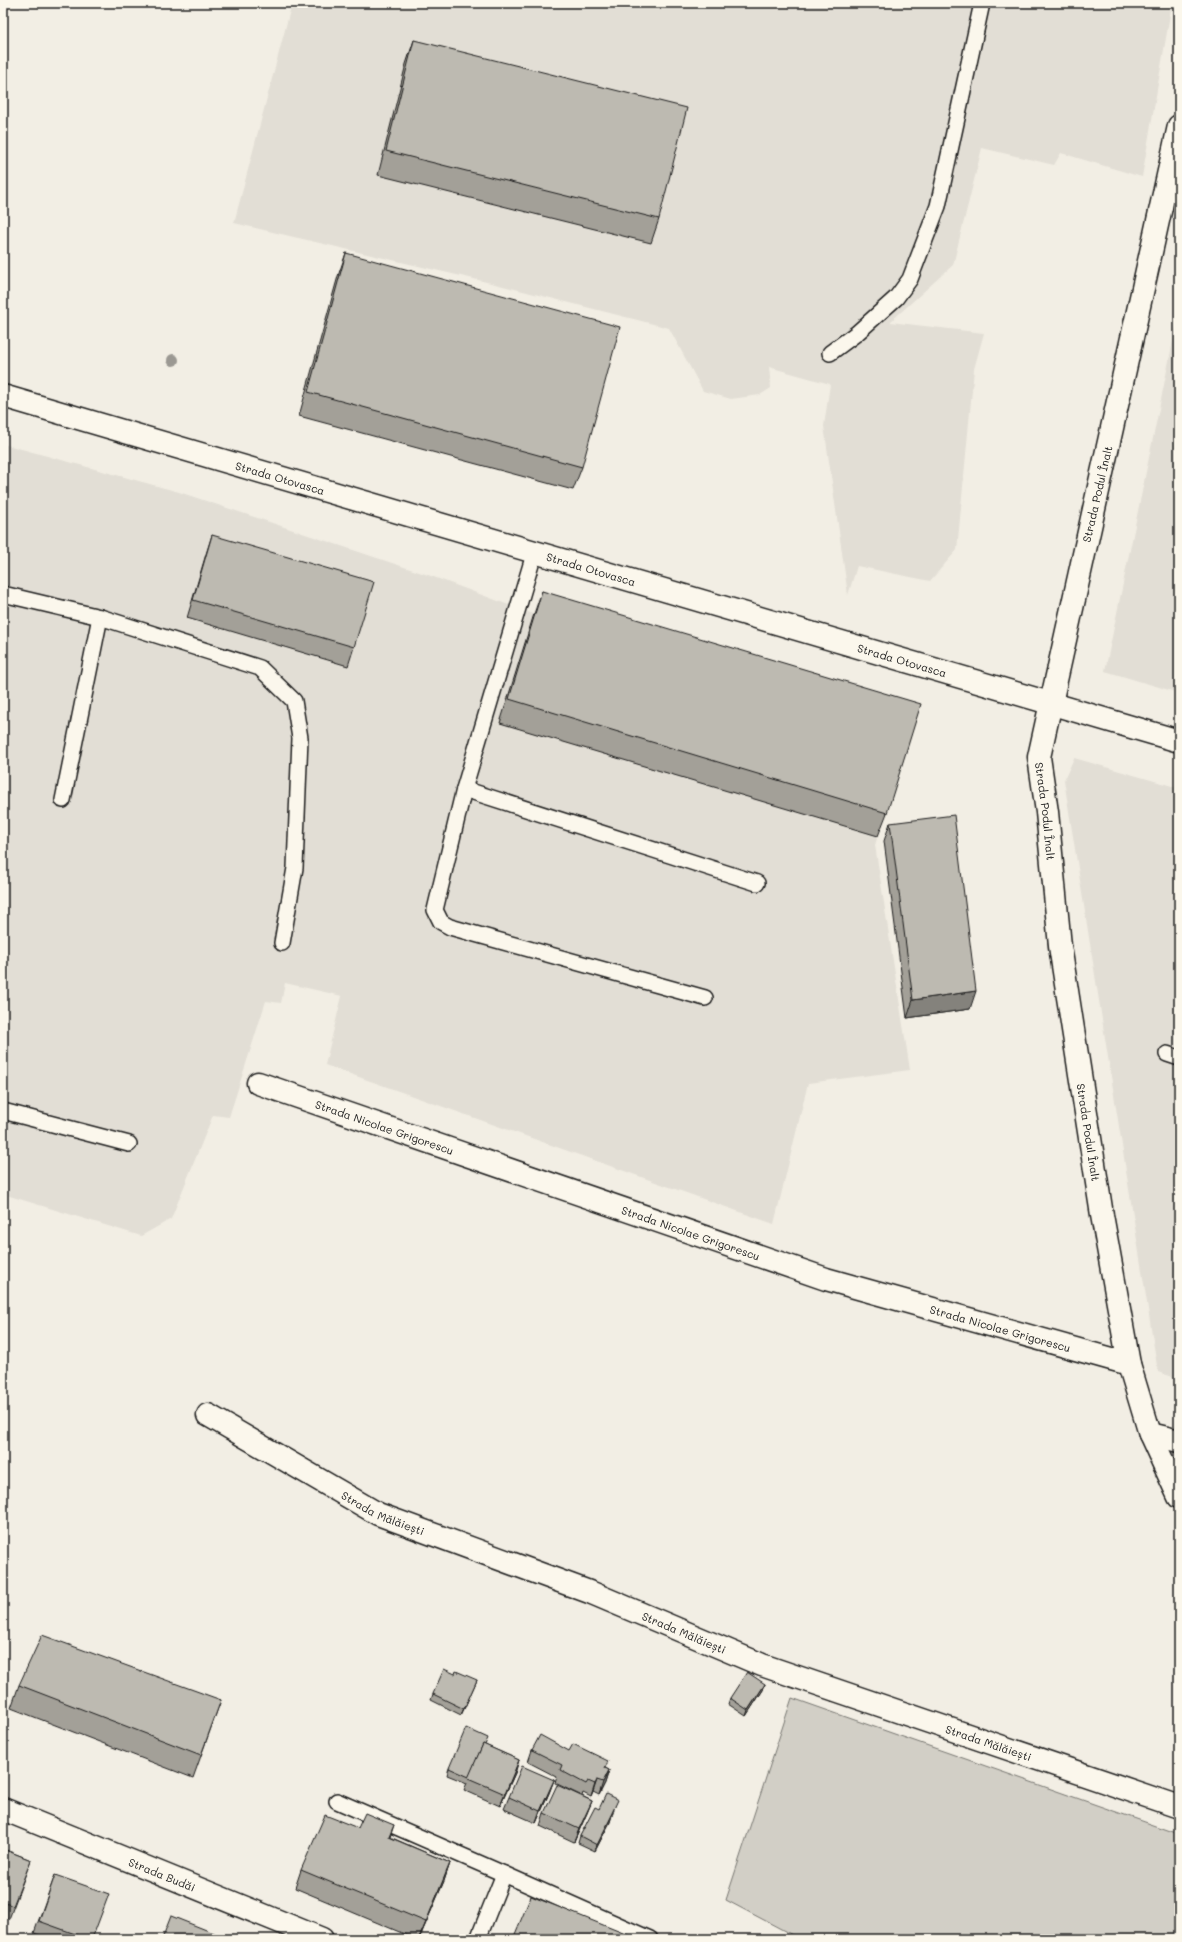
<svg xmlns="http://www.w3.org/2000/svg" width="1182" height="1942" font-family="Mali,sans-serif">
  <rect width="100%" height="100%" fill="#f2eee4"/>
  <filter id="ink" filterUnits="userSpaceOnUse"><feTurbulence type="fractalNoise" baseFrequency=".025" numOctaves="2"/><feDisplacementMap in="SourceGraphic" scale="8" xChannelSelector="R" yChannelSelector="G"/><feConvolveMatrix kernelMatrix="1 2 1 2 8 2 1 2 1" color-interpolation-filters="sRGB"/></filter>
  <g filter="url(#ink)">
    <g fill="#e2ded5">
      <path d="M292,3H1172L1142,177L1061,153L1054,165L982,148L953,265L890,322L984,333L974,369L957,550L930,581L857,566L848,595L824,426L830,384L769,367L771,388L760,395L731,399L703,391L669,328L491,283L234,223Z"/>
      <path d="M1179,312V693L1105,671Z"/>
      <path d="M3,444L179,492L431,576L533,614L538,597L917,714L875,845L910,1070L808,1083L774,1224L325,1065L342,996L285,983L281,1003L266,1001L229,1117L213,1115L171,1219L141,1236L3,1194Z"/>
      <path d="M1074,758L1179,788V1379L1158,1372L1064,780Z"/>
    </g>
    <path fill="#d2cfc6" stroke="#777671" d="M792,1698L1179,1834V1939H800L726,1900Z"/>
    <g fill="none" stroke-linecap="round" stroke-linejoin="round">
      <defs>
        <g id="service">
          <path d="M830,353L857,333L896,298L910,279L938,206L982,3"/>
          <path d="M535,551L464,789L757,883"/>
          <path d="M3,594L100,617L260,668L294,701L300,738L295,868L282,943"/>
          <path d="M464,789L435,910L441,922L450,927L705,998"/>
          <path d="M63,800L100,617"/>
          <path d="M1167,1054L1179,1058"/>
          <path d="M3,1111L129,1144"/>
          <path d="M337,1801L504,1874"/>
          <path d="M478,1939L504,1874L650,1939"/>
        </g>
        <g id="minor">
          <path id="s1" d="M1179,126L1039,757L1047,812L1060,946L1102,1215L1129,1364L1150,1434L1179,1497"/>
          <path id="s2" d="M258,1083L826,1279L1129,1364"/>
          <path id="s3" d="M208,1415L378,1514L592,1593L762,1665L1179,1807"/>
          <path d="M1150,1434L1179,1441"/>
          <path id="s4" d="M3,1809L322,1939"/>
        </g>
        <g id="tertiary">
          <path id="s5" d="M3,396L1179,741"/>
        </g>
      </defs>
      <use href="#service" stroke="#1c1c1c" stroke-width="18"/>
      <use href="#minor" stroke="#1c1c1c" stroke-width="25"/>
      <use href="#tertiary" stroke="#1c1c1c" stroke-width="25"/>
      <use href="#service" stroke="#fbf7ec" stroke-width="15"/>
      <use href="#minor" stroke="#fbf7ec" stroke-width="22"/>
      <use href="#tertiary" stroke="#fbf7ec" stroke-width="22"/>
    </g>
    <circle fill="#9b9892" cx="173" cy="360" r="6"/>
    <g fill="#a3a098" stroke="#1c1c1c">
      <path d="M414,40L659,219L651,243L378,175L406,64Z"/>
      <path d="M346,253L582,467L573,490L299,416L338,276Z"/>
      <path d="M212,535L354,647L348,666L187,618L206,554Z"/>
      <path d="M542,591L887,813L878,836L500,723L534,614Z"/>
      <path d="M890,823L970,1009L907,1018L884,841Z"/>
      <path d="M765,1684L763,1690L746,1716L728,1704L730,1698Z"/>
      <path d="M19,1685L221,1700L193,1778L11,1708Z"/>
      <path d="M474,1686L461,1715L431,1700L433,1694Z"/>
      <path d="M485,1745L519,1760L515,1773L500,1806L464,1790L467,1783L447,1775L449,1768Z"/>
      <path d="M532,1750L605,1768L609,1770L605,1783L599,1795L593,1792L591,1797L583,1793L582,1796L592,1801L587,1813L574,1842L540,1826L544,1813L580,1795L555,1783L557,1777L528,1762Z"/>
      <path d="M554,1780L549,1793L536,1823L504,1809L509,1797Z"/>
      <path d="M615,1806L612,1815L610,1822L595,1851L578,1843L580,1836L599,1809Z"/>
      <path d="M394,1825L390,1837L450,1863L444,1881L419,1939H416L295,1888L301,1870L358,1828Z"/>
      <path d="M3,1849L31,1860L9,1919L3,1916Z"/>
      <path d="M55,1875L92,1939H50L34,1933Z"/>
    </g>
    <g fill="#84827c" stroke="#1c1c1c">
      <path d="M976,991L970,1009L907,1018L913,1000Z"/>
      <path d="M477,1680L474,1686L461,1715L464,1709Z"/>
      <path d="M765,1684L763,1690L746,1716L748,1710Z"/>
      <path d="M519,1760L515,1773L500,1806L505,1794Z"/>
      <path d="M609,1770L605,1783L599,1795L603,1782Z"/>
      <path d="M554,1780L549,1793L536,1823L540,1811Z"/>
      <path d="M597,1780L593,1792L591,1797L595,1784Z"/>
      <path d="M592,1801L587,1813L574,1842L579,1829Z"/>
      <path d="M612,1815L610,1822L595,1851L597,1845Z"/>
      <path d="M450,1863L444,1881L419,1939L426,1922Z"/>
    </g>
    <g fill="#bdbab1" stroke="#1c1c1c">
      <path d="M414,40L687,108L659,219L386,151Z"/>
      <path d="M346,253L620,327L582,467L308,392Z"/>
      <path d="M212,535L374,582L354,647L193,600Z"/>
      <path d="M542,591L921,704L887,813L509,699Z"/>
      <path d="M954,815L976,991L913,1000L890,823Z"/>
      <path d="M42,1635L221,1700L201,1755L19,1685Z"/>
      <path d="M444,1669L455,1674L456,1671L477,1680L464,1709L433,1694Z"/>
      <path d="M747,1672L765,1684L748,1710L730,1698Z"/>
      <path d="M466,1728L488,1738L485,1745L483,1744L469,1777L449,1768Z"/>
      <path d="M540,1735L569,1751L573,1744L608,1761L605,1768L609,1770L603,1782L597,1780L595,1784L588,1781L586,1784L560,1770L562,1765L532,1750Z"/>
      <path d="M483,1744L519,1760L505,1794L468,1778Z"/>
      <path d="M522,1766L554,1780L540,1811L509,1797Z"/>
      <path d="M557,1785L592,1801L579,1829L544,1813Z"/>
      <path d="M606,1794L618,1800L611,1815H612L597,1845L580,1836L595,1807L599,1809Z"/>
      <path d="M365,1813L394,1825L389,1837L450,1863L426,1922L301,1870L325,1815L358,1828Z"/>
      <path d="M3,1849L31,1860L13,1906L3,1902Z"/>
      <path d="M55,1875L109,1894L92,1939H89L39,1921Z"/>
      <path d="M531,1896L638,1939H513Z"/>
      <path d="M171,1916L229,1939H162Z"/>
    </g>
  </g>
  <g text-anchor="middle" dominant-baseline="central" stroke-width="3.5" stroke-linejoin="round" paint-order="stroke">
    <g font-size="11" fill="#1c1c1c" stroke="#fbf7ec">
      <text stroke="none"><textPath href="#s5" startOffset="289">Strada Otovasca</textPath></text>
      <text transform="translate(1097 494) rotate(-77)">Strada Podul Înalt</text>
      <text stroke="none"><textPath href="#s5" startOffset="613">Strada Otovasca</textPath></text>
      <text stroke="none"><textPath href="#s5" startOffset="937">Strada Otovasca</textPath></text>
      <text stroke="none"><textPath href="#s1" startOffset="701">Strada Podul Înalt</textPath></text>
      <text stroke="none"><textPath href="#s2" startOffset="134">Strada Nicolae Grigorescu</textPath></text>
      <text stroke="none"><textPath href="#s1" startOffset="1025">Strada Podul Înalt</textPath></text>
      <text stroke="none"><textPath href="#s2" startOffset="458">Strada Nicolae Grigorescu</textPath></text>
      <text stroke="none"><textPath href="#s2" startOffset="782">Strada Nicolae Grigorescu</textPath></text>
      <text stroke="none"><textPath href="#s3" startOffset="201">Strada Mălăiești</textPath></text>
      <text stroke="none"><textPath href="#s3" startOffset="525">Strada Mălăiești</textPath></text>
      <text stroke="none"><textPath href="#s3" startOffset="849">Strada Mălăiești</textPath></text>
      <text stroke="none"><textPath href="#s4" startOffset="172">Strada Budăi</textPath></text>
    </g>
  </g>
  <rect width="1182" height="1942" fill="none" stroke="#fbf7ec" stroke-width="16"/>
  <rect x="8" y="8" width="1166" height="1926" fill="none" stroke="#1c1c1c" stroke-width="1.5" filter="url(#ink)"/>
</svg>
